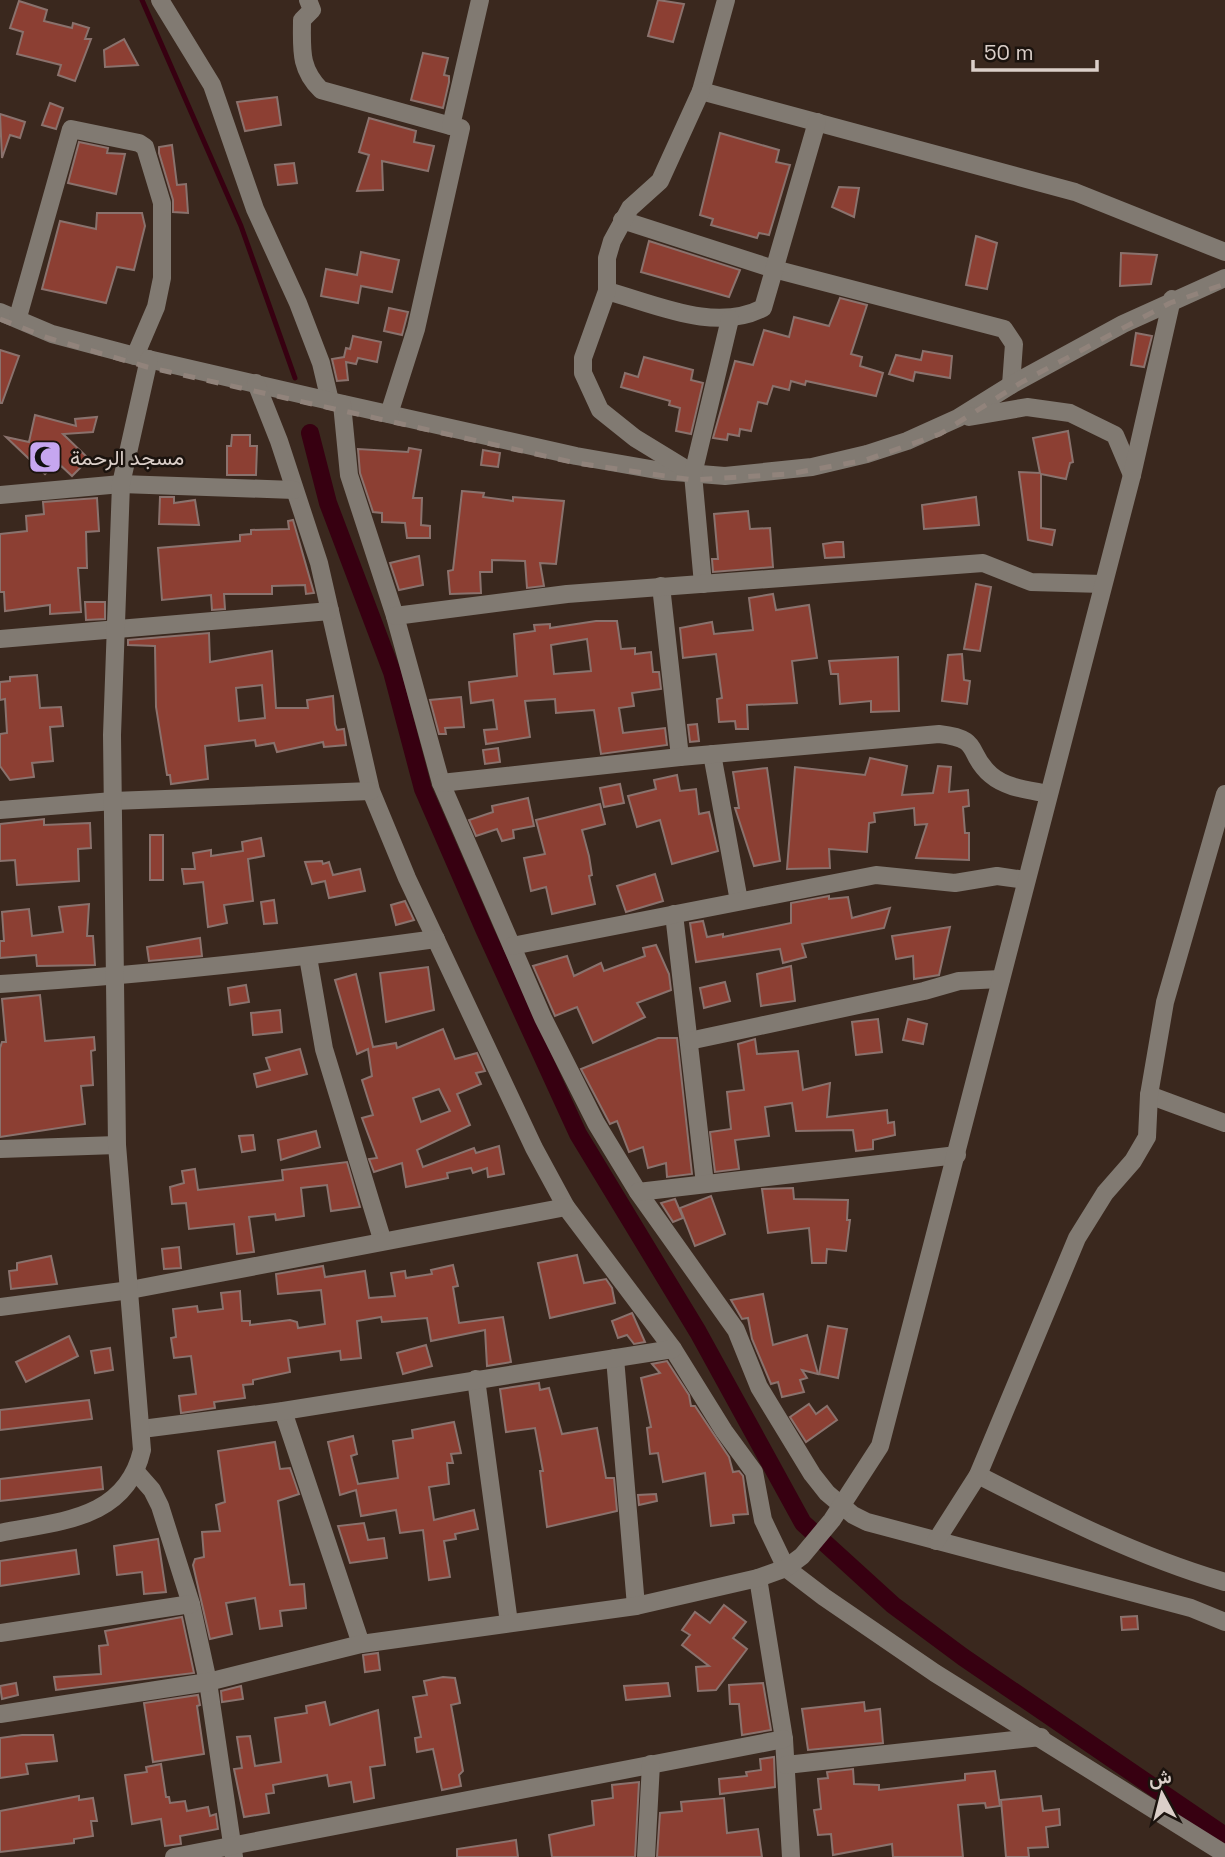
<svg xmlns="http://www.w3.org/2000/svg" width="1225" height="1857" font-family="'Space Grotesk',Vazirmatn,sans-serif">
  <rect width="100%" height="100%" fill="#3a281e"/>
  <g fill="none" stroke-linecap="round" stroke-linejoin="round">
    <path stroke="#370011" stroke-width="5" d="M142,0L241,226L295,378"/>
    <path stroke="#370011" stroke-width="18" d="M310,433L328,503L392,672L423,789L484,929L578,1134L698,1332L803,1523L893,1605L963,1657L1225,1836"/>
  </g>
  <g fill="#8c3f33" stroke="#8a726d" stroke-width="2" fill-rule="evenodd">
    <path d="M658,0L684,4L673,42L648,36Z"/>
    <path d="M19,1L47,10L44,21L72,28L73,23L89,28L85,39H91L75,81L58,75L61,65L17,54L23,32L10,28Z"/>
    <path d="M124,39L138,65L105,67L104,50Z"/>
    <path d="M423,53L448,58L444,75L449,76V82L443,108L411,100Z"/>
    <path d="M277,97L281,125L245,131L237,102Z"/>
    <path d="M50,103L63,108L56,129L42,125Z"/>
    <path d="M0,114L25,122L20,138L10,135L2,158Z"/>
    <path d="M369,118L416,131L414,142L434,146L428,171L382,161L383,190L357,191L369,155L359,152Z"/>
    <path d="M720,133L779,150L776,162L790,165L769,235L759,233L757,238L711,225L713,219L700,215Z"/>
    <path d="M79,142L108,148L107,153L125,154L116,194L68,183Z"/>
    <path d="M172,145L177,185L186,184L188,213L173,212V200L159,153V147Z"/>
    <path d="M294,163L297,183L278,185L275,165Z"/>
    <path d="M839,187L859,188L854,217L832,207Z"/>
    <path d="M97,213H142L145,226L134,270L117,267L106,303L42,289L60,221L96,229Z"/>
    <path d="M976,236L997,243L987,289L966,285Z"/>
    <path d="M649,241L740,270L729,297L641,272Z"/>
    <path d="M361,252L399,260L392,292L361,286L358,303L321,296L326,269L357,275Z"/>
    <path d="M1121,253L1157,255L1151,284L1120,286Z"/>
    <path d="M840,298L867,305L851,354L862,357L860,366L883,373L876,396L806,381L805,385L791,381L789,390L773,386L767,404L758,402L751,431L740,429L739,436L728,434L727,440L713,438L735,361L753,365L764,330L789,337L794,317L829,326Z"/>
    <path d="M389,308L408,312L402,335L384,331Z"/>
    <path d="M1136,333L1152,336L1144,367L1131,365Z"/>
    <path d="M353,336L381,342L377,362L358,358L356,364L346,362L348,380L337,381L332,359L344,357L346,348L350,349Z"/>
    <path d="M0,350L19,356L2,403H0Z"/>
    <path d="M923,351L952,356L950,378L915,372L913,381L889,374L896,355L921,360Z"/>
    <path d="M644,357L693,370L691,380L703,383L691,434L676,431L680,408L669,405L670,401L621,387L625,373L638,377Z"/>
    <path d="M35,415L76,426L75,419L97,417L93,432L63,434L89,459L72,476L57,462L45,474L6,437L29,442Z"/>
    <path d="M1068,431L1073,462L1070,463L1066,479L1041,474V528L1055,530L1052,545L1028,540L1019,472L1040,473L1033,438Z"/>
    <path d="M232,435H250V446H257L256,475H227V446H231Z"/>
    <path d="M409,448L421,450L413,498H422L421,525L430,526V538H407L405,523L382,522V513L373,512L360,473L358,449L408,452Z"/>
    <path d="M483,450L500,453L498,467L481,465Z"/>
    <path d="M462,491L484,493L483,497L513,501V497L564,501L556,564L540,563L544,586L527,588L525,561L492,560V572H480L481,593L450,594L448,571L453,570Z"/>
    <path d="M160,497H174V503L195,500L199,525L159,524Z"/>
    <path d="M976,497L979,525L924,529L922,505Z"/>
    <path d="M97,498L99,531L86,532L87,568H78L81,612L50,614V605L5,611L4,592H0V534L27,531L26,516L44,514L43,502Z"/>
    <path d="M748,511L750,529L770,528L773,567L713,572L712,559H718L714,514Z"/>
    <path d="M293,520L314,593L306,594L305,585L272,586V594H224L225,609L212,610L211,595L162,600L158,548L240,541V535L251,534V530L289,529L288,521Z"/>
    <path d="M836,542H843L844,557L825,558L823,544Z"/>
    <path d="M419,556L423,585L399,590L390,563Z"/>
    <path d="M976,584L991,587L980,651L964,649Z"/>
    <path d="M773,594L776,610L809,605L817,658L792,661L797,703L747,705L748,729H736L735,721L719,722L717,699L722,698L716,654L683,658L680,628L712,622L714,634L753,630L749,598Z"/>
    <path d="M85,602H105V619L86,620Z"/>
    <path d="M596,621H617L621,649L635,648V654L651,652L653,672H659L661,689L632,693L634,706L619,708L623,733L665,728L667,745L601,754L594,710L556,713L555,699L525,701L530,737L486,744L484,730L497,729L493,700L471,703L469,682L517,676L514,634L535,631L534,625L550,624V628ZM587,639L591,671L554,674L551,645Z"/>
    <path d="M209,633L210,662L272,651L276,708H308L307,700L333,696L335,724L337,730L344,729L346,745L324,747L323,742L277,752L274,743L256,746L255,740L205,746L208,779L171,784L170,775H167L156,707L155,646L128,645V640ZM262,685L265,718L239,721L236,688Z"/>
    <path d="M962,654L964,680L970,681L967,704L942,701L948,655Z"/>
    <path d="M898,657L899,711L871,712V701L840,704L838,674H831L829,661Z"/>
    <path d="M37,675L40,708L61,707L63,726L50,727L53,761L32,763L34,777L10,780L0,766V734L7,733L5,699L0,700V682L10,681V677Z"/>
    <path d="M461,697L464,727L445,728L446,734H439L430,700Z"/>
    <path d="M697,724L699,741L690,742L688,725Z"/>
    <path d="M498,748L500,762L485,764L483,750Z"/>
    <path d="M870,758L907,766L902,795L933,793L938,766L951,767L949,792L968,790L969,806L963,807L965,833H969V860L916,858L927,824L915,825L914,808L874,813L875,822L869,823L867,852L829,849L830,868L787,869L795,767L865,775Z"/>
    <path d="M767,768L780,861L754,866L735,808H739L733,772Z"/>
    <path d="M677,775L680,791L696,789L699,814L709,812L718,851L672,864L660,820L637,827L628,796L656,789L654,780Z"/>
    <path d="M620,784L624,803L604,807L600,788Z"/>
    <path d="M528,798L534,826L513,830L514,838L502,841L497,829L476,836L469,820L493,812L492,806Z"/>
    <path d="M600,804L605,824L582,830L589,856L592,875L589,876L595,904L552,914L546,887L531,891L524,858L545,854L536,820Z"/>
    <path d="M44,819V825L90,823L91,848L78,849L79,881L17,885L15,860L0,861V824Z"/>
    <rect x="150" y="835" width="13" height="45"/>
    <path d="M261,838L264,856L248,859L253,901L224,905L227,923L208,927L203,882L184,884L182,869H195L193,853L211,850V856L243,851L242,842Z"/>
    <path d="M322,861L323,864L329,862L333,875L360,869L365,891L329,898L325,881L312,884L305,862Z"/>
    <path d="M655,874L663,901L626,912L617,886Z"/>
    <path d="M829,896V899L848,897L852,918L890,908L884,928L802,944L806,957L783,963L780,949L696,962L690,923L703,921L707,937L723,934V937L791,923V903Z"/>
    <path d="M274,900L277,923L264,924L261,902Z"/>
    <path d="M405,901L414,920L396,925L391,905Z"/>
    <path d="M89,904L87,936H93L95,965L37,966L36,955L0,958V941H4L2,912L29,909L32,936L63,932L59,907Z"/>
    <path d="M950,927L939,975L914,979L913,956L896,959L892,936Z"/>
    <path d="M200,938L202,956L149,961L147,947Z"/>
    <path d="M656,945L669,974L671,990L637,1003L645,1017L593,1043L577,1007L555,1016L533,966L567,956L574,976L601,963L604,971L645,956L643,948Z"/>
    <path d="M791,966L795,1001L761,1006L757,974Z"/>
    <path d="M428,967L434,1010L386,1022L380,973Z"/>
    <path d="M356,974L373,1047L396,1043L397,1048L443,1029L455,1059L477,1053L485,1071L476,1073L481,1084L457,1094L470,1125L417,1150L423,1167L474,1148L476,1153L499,1146L504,1174L488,1177L487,1168L473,1173L471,1168L447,1173L448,1178L406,1187L402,1163L374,1172L369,1159L377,1158L362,1118L373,1115L362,1080L372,1076L368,1049L357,1054L335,980ZM439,1089L450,1111L421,1122L413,1098Z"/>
    <path d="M725,982L730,1001L704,1008L700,988Z"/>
    <path d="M246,985L249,1002L230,1005L228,988Z"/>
    <path d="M40,995L45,1041L94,1037L95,1050L91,1051L93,1085L81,1086L85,1124L0,1137V1048L2,1042H6L2,999Z"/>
    <path d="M280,1010L282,1032L253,1035L251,1013Z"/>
    <path d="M878,1019L882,1052L856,1055L852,1022Z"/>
    <path d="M908,1019L927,1024L923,1044L903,1040Z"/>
    <path d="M658,1038H677L692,1174L667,1177L666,1163L648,1168L643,1147L629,1152L617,1121L610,1124L581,1069Z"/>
    <path d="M755,1039L757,1054L798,1051L803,1090L830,1083L827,1117L887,1110L888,1123L894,1122L895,1135L873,1140V1149L856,1151L853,1130L796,1131L792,1103L765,1107L769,1136L735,1140L739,1169L715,1172L710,1132L731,1129L727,1092L744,1090L738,1044Z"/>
    <path d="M300,1049L307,1074L257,1087L254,1074L270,1070L266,1058Z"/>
    <path d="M316,1131L320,1147L281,1160L278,1140Z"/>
    <path d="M253,1135L255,1150L242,1152L239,1136Z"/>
    <path d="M347,1162L360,1207L331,1211L327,1185L301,1188L304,1216L276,1220L275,1214L249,1217L254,1252L237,1254L234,1224L189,1229L186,1203L172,1204L170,1187L184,1183L182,1171L195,1169L198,1190L283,1180L282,1170Z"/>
    <path d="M793,1188L794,1199L848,1200L847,1220H850L846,1251L827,1249L826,1263H812L809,1228L768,1233L762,1189Z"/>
    <path d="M711,1196L725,1234L695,1246L680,1208Z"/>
    <path d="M675,1199L683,1218L673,1222L661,1203Z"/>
    <path d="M179,1247L181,1268L164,1269L162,1249Z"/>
    <path d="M577,1255L584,1283L606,1279L612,1288L615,1303L550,1318L538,1263Z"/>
    <path d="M51,1256L57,1284L11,1289L9,1271L17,1270V1263Z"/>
    <path d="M453,1265L458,1286L453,1287L459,1323L503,1317L511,1362L487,1366L485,1330L431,1341L427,1318L382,1322L381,1317L357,1321L361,1358L341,1360L340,1351L288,1358L290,1372L253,1380V1384L243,1385L245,1398L214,1402L215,1408L181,1413L179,1396L196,1394L191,1356L174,1358L171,1338L176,1337L173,1309L197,1306L198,1312L223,1309L221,1293L240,1291L242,1321H250V1325L290,1320L297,1322L298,1328L325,1324L321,1290L278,1294L276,1274L323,1266L325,1277L365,1271L369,1298L395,1296L391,1273L405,1271L406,1278L432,1274L431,1270Z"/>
    <path d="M763,1294L773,1345L807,1335L818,1374L802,1370L807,1378L800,1380L804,1392L782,1397L778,1382L771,1384L752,1339L748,1318L742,1319L731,1300Z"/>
    <path d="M632,1313L633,1315L645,1342L634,1344L627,1335L618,1338L612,1321Z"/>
    <path d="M828,1326L847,1329L838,1378L819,1374Z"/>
    <path d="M69,1336L78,1356L26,1382L16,1362Z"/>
    <path d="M426,1345L432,1366L403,1374L397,1353Z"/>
    <path d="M110,1348L113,1370L95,1373L91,1351Z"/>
    <path d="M667,1361L689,1395L691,1406H695L729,1457L733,1472L739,1471L743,1476L748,1514L733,1515L734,1523L711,1526L705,1473L663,1482L658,1453L650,1454L647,1428L651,1427L641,1378L660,1373L652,1364Z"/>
    <path d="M539,1383L540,1390L549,1388L562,1434L597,1428L606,1478H614L617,1511L547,1527L540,1471H543L535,1428L506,1432L500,1389Z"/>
    <path d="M89,1400L92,1419L0,1430V1410Z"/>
    <path d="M809,1404L816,1414L827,1406L837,1420L806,1442L790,1417Z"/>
    <path d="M454,1422L461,1453L451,1454L453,1463H447L449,1484L429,1487L434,1520L474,1510L478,1529L455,1534L456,1539L444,1541L450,1577L429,1580L423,1530L400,1533L396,1510L361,1516L356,1490L340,1495L328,1442L353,1436L357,1454L351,1456L358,1484L398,1478L393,1441L413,1438L412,1430Z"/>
    <path d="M275,1442L280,1469L290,1468L299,1494L278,1501L290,1585L304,1584L306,1608L280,1611L282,1626L260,1629L255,1598L226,1603L232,1634L210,1639L193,1565L195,1559L204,1557L202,1532L220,1531L216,1505L225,1502L218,1451Z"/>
    <path d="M101,1467L103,1489L0,1501V1479Z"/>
    <path d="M656,1494L657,1501L639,1505L638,1495Z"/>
    <path d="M364,1523L368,1540L384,1538L387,1558L350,1563L338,1526Z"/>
    <path d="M158,1539L166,1592L144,1594L142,1572L117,1575L114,1546Z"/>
    <path d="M76,1550L79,1574L0,1586V1561Z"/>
    <path d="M724,1605L746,1622L733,1638L747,1649L716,1690L698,1691L696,1667L709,1666L682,1645L690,1635L682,1630L695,1612L710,1623Z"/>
    <path d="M1137,1616L1138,1629L1122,1630L1121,1617Z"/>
    <path d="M182,1617L194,1673L56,1690L54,1677L101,1674L99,1646L108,1645L105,1631Z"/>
    <path d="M378,1653L380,1670L365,1672L363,1655Z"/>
    <path d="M443,1677L455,1678L460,1703L451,1705L463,1771L459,1775L461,1786L442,1790L433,1749L417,1752L415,1738L421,1737L413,1697L427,1695L424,1681Z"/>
    <path d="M16,1683L18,1695L2,1699L0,1686Z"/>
    <path d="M668,1683L670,1696L626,1700L624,1686Z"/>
    <path d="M763,1683L771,1730L742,1735L739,1704H730L729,1685Z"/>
    <path d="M241,1686L243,1699L222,1702L221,1691Z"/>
    <path d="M198,1695L200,1705L197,1706L204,1754L153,1762L144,1703Z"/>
    <path d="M325,1702L330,1725L378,1710L385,1765L370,1767L374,1798L354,1802L351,1782L329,1786L327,1775L273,1785L274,1793L266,1794L269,1813L244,1817L234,1769L242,1768L237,1737L250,1736L255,1766L281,1762L275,1718L307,1713L306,1706Z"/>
    <path d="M864,1702L865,1711L880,1709L883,1743L808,1750L802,1709Z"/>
    <path d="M22,1735H53L57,1761L26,1764L28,1774L0,1778V1738Z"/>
    <path d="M774,1757L775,1787L720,1794L719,1779L747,1776L746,1772L761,1770L760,1759Z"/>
    <path d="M161,1764L166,1797H169L170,1803L185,1801L187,1811L208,1807L210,1816L216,1814L218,1829L180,1836L181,1844L165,1846L161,1819L132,1824L125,1775L147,1772L146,1767Z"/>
    <path d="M853,1769L854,1784L879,1785V1790L965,1780V1774L995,1771L1000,1806L986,1808L985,1803L958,1805L963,1857H893L892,1844L833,1855L831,1834L818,1835L814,1810L821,1809L818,1779L828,1778L827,1772Z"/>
    <path d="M639,1782L635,1857H552L549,1835L594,1825L592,1801L613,1798L612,1785Z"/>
    <path d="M79,1796V1800L93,1798L97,1821H91L93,1836L74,1839V1843L0,1852V1811Z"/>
    <path d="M1041,1796L1043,1811L1059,1809L1060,1825L1046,1827L1048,1847L1028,1848L1029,1857H1006L1001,1800Z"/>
    <path d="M724,1798L727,1833L758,1829L762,1857H657L660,1813L682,1811L681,1802Z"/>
    <path d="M516,1840L518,1857H457V1849Z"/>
  </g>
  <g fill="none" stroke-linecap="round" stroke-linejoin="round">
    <g stroke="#817a72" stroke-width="18">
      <path d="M160,0L212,85L255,209L298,303L321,363L330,401"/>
      <path d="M308,0L312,10L302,20C302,49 299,68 321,90L451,126"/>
      <path d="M726,0L701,91L1075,192L1225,252"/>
      <path d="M622,220L774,269L1004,329L1014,344L1011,385"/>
      <path d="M607,291C655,304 715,333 763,308L817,122"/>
      <path d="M0,312L52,334L135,356L330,401L576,456L662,471L725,476L812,467L867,454L907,441L958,418L1011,385L1123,324L1225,278"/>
      <path d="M18,317L71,129L139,143L145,147L162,203V278L156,307L135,356"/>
      <path d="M256,383L279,441L319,563L371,791L407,878L534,1148L566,1207L673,1349L724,1431L754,1472L763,1520L786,1568L824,1597L935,1673L1225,1854"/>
      <path d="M342,404L349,475L395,616L441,783L543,1018L596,1123L638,1192L736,1330L759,1387L812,1474L827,1493L853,1515L867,1522L1191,1608L1225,1622"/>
      <path d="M389,414L416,329L461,128L451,126L480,0"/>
      <path d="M969,417L1027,407L1070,413L1115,435L1132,475"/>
      <path d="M689,471L635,438L600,410L583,373V358L607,291V258L612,241L630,208L660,181L701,91"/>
      <path d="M0,495L121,484L294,490"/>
      <path d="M703,584L693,474L730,319"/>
      <path d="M661,586L680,757"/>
      <path d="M395,616L567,594L983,563L1031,582L1103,584"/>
      <path d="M0,639L330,611"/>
      <path d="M712,754L739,901"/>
      <path d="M441,783L680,757L939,734C984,739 965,753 991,775C1006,788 1029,790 1048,794"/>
      <path d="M0,810L113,801L371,791"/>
      <path d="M674,914L705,1184"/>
      <path d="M512,946L876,875L955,883L997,876L1025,880"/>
      <path d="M308,957L324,1049L382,1239"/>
      <path d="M0,984C146,975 291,959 436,939"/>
      <path d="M689,1041L924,991L959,981L1001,979"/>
      <path d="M1149,1095L1225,1123"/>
      <path d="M0,1149L117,1145"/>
      <path d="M638,1192L957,1155"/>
      <path d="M0,1307L130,1290L566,1207"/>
      <path d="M615,1358L636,1606"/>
      <path d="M476,1379L509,1623"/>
      <path d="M283,1411L361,1644"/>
      <path d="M142,1429L283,1411L673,1349"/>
      <path d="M137,1473L152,1490L160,1506L191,1604L208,1682L234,1857"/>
      <path d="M978,1475C1058,1516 1139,1557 1225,1582"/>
      <path d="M0,1533C59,1521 126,1520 142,1450L117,1145L112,735L121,484L149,359"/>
      <path d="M936,1541L978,1475L1077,1238L1105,1193L1133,1161L1147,1137L1149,1095L1165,1002L1225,794"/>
      <path d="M758,1578L784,1739L791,1857"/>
      <path d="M0,1633L191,1604"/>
      <path d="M0,1714L208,1682L361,1644L636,1606L758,1578L786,1568L802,1556L832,1520L880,1446L1132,475L1172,299"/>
      <path d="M786,1765L1041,1737"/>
      <path d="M174,1857L784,1739"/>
      <path d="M646,1857L651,1764"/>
    </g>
    <path stroke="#91837b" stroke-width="5" stroke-dasharray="12 12" stroke-linecap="butt" d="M0,319L48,338L147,367L576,463L693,480L789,474L866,460L940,434L1022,382L1170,303L1225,284"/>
  </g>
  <defs>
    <symbol id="mosque-square" viewBox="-11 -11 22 22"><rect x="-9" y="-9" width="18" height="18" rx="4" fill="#c6a6f0" stroke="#1b130e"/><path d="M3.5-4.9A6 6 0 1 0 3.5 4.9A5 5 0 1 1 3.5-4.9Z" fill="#111"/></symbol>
  </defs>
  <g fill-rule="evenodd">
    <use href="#mosque-square" x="26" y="438" width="38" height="38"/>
  </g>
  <g text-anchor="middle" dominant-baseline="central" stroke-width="5" stroke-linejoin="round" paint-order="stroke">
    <g font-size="21" fill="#dbcfc9" stroke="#1b130e" text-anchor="start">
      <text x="70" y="457">مسجد الرحمة</text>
    </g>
  </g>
  <g transform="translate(1162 1794) rotate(353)" stroke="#1b130e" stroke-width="5" paint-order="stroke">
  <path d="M0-5L12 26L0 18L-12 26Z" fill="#dbcfc9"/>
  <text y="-10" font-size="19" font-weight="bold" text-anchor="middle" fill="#dbcfc9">ش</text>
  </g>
  <path d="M973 60v10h124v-10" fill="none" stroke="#dbcfc9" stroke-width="3.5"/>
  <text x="984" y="60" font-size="21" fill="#dbcfc9" stroke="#1b130e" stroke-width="5" paint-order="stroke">50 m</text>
</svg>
